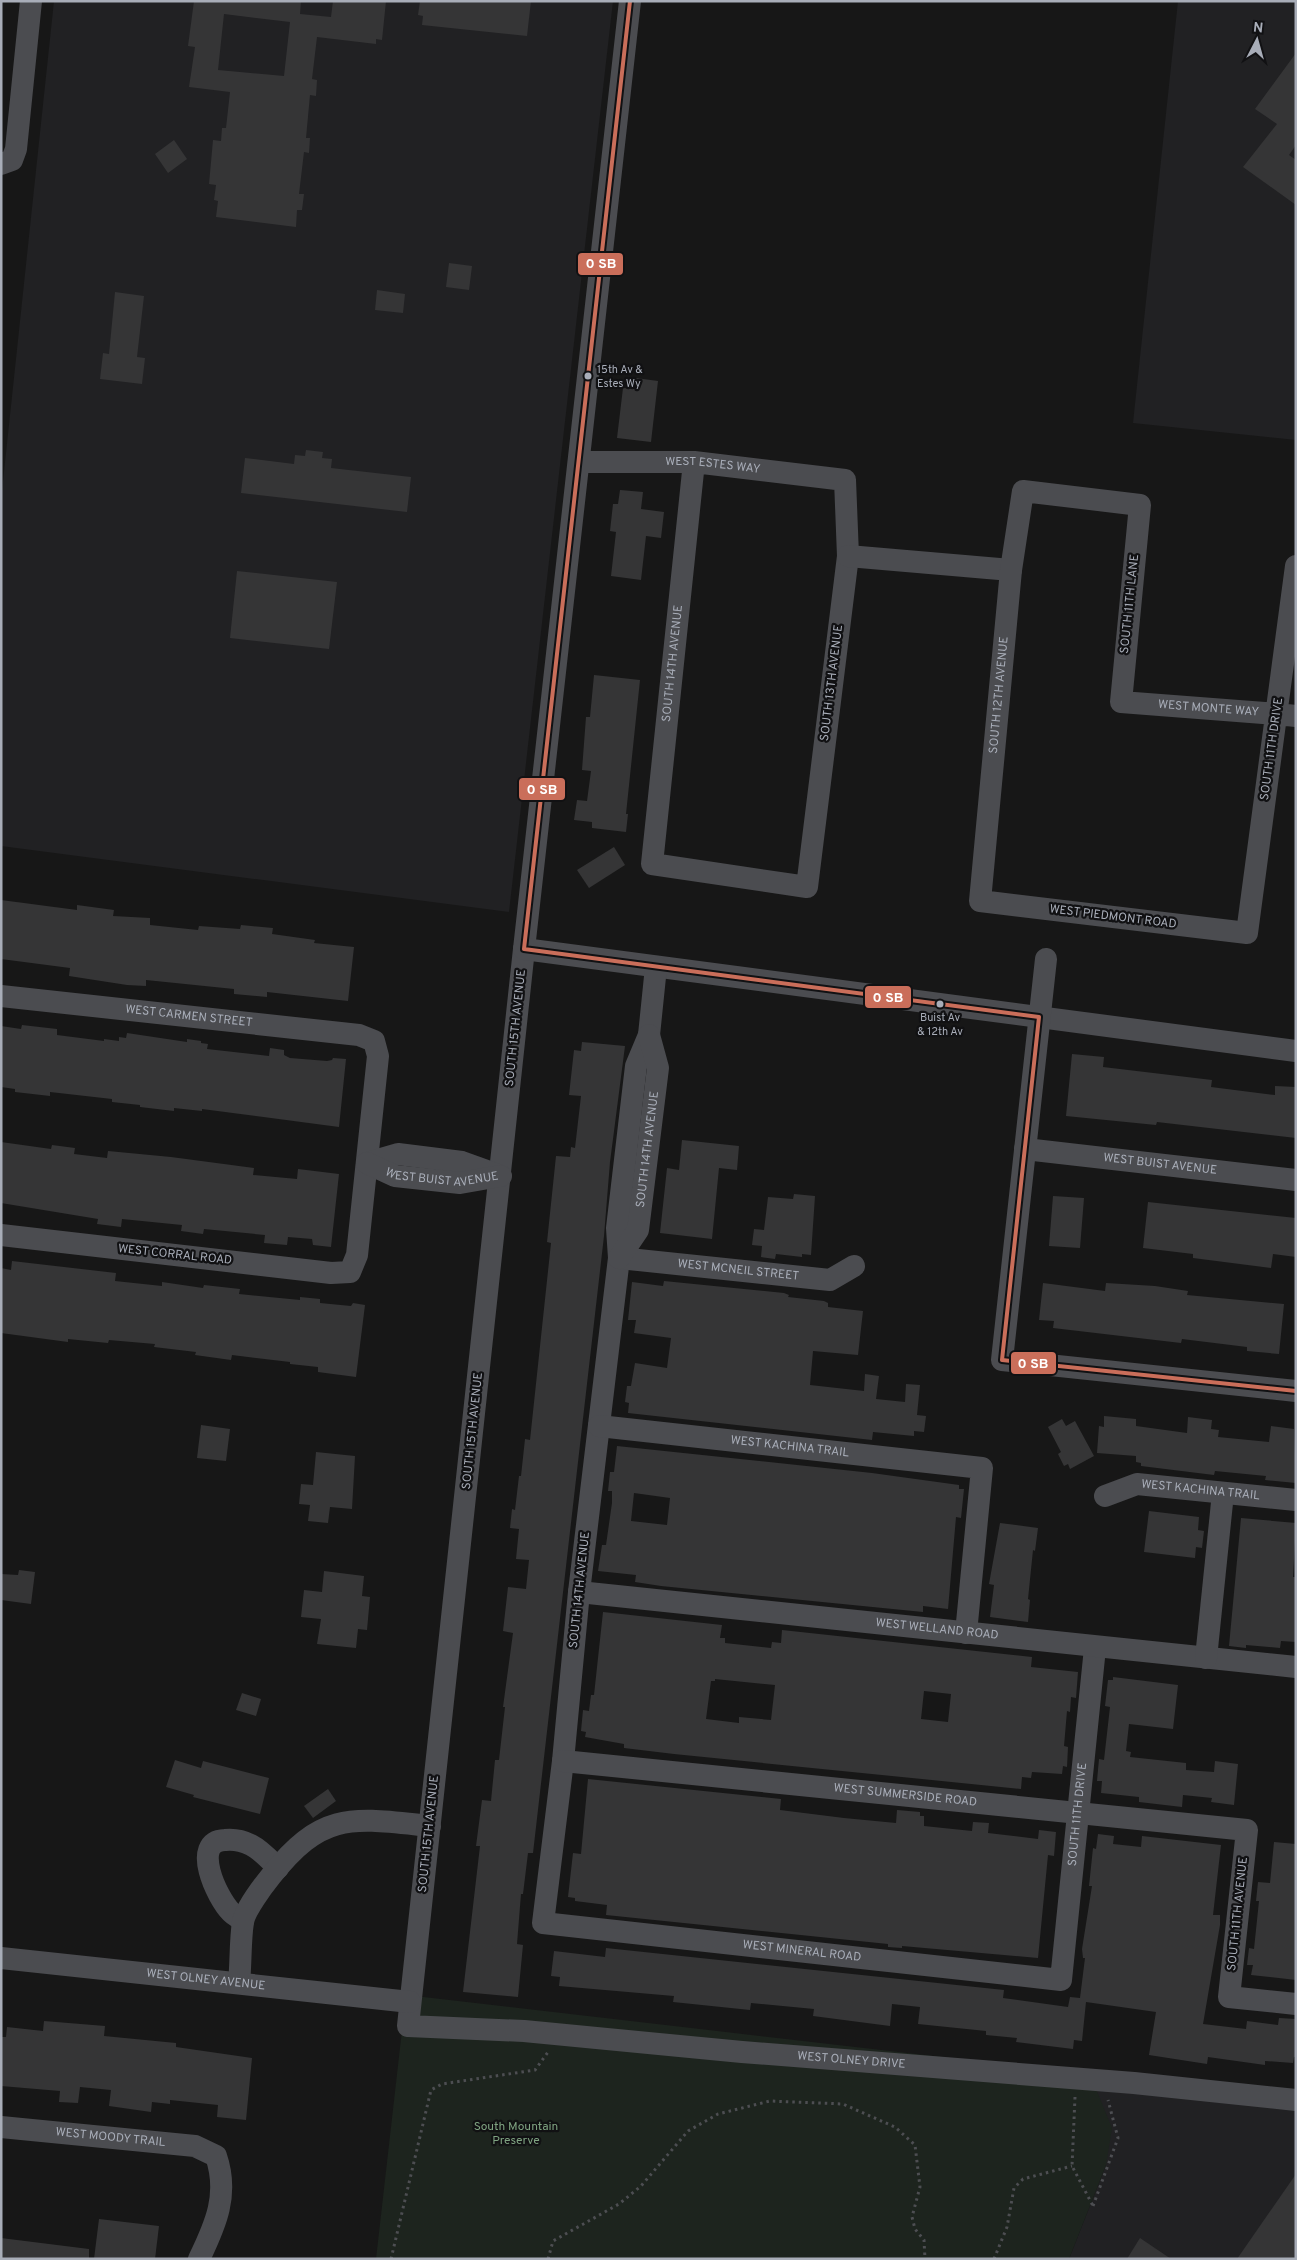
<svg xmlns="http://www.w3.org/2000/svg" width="1297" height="2260" font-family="Overpass,sans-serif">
  <rect width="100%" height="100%" fill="#171717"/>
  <g fill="#212123">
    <path d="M54,1H613L509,912L1,846V500Z"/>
    <path d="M1178,1H1296V440L1133,423Z"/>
    <path d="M1096,2088L1296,2110V2259H1069L1106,2165Z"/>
  </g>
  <path fill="#1d241e" d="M406,1995L1296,2098L1096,2089L1112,2128L1106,2165L1069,2259H376Z"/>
  <g fill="#353536" fill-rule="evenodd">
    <path d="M194,1H301L300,14L331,17L333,1H386L382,40L376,39V44L317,37L312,79L317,80L316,96L310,95L306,138H310L309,153L304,152L299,194H304L302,210H297L296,227L216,217L218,201L214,200L216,185L209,184L213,140L221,141L222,128H226L230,92L189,87L195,47L188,46ZM224,14L290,22L284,76L218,70Z"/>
    <path d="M420,1H531L527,36L422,25L423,16L418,15Z"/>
    <path d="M1296,53V145L1289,155L1296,160V205L1243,167L1277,124L1255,109Z"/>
    <path d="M174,140L187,159L168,173L155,154Z"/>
    <path d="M449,263L472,266L469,290L446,287Z"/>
    <path d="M377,290L405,294L403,313L375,310Z"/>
    <path d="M115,292L144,296L137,357L145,358L142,384L100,379L103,353L109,354Z"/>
    <path d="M636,378L658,381L651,442L617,438L623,388L635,389Z"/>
    <path d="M306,450L323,452L322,458L332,459L331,468L411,477L407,512L241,493L245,458L294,464L295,455L305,456Z"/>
    <path d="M620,490L643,492L641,509L664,512L661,538L646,536L641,580L611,576L616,532L610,531L613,504H618Z"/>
    <path d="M237,571L337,582L329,649L230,638Z"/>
    <path d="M594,675L640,680L626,814H628L626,832L592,828V822L574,820L577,800L587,801L591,771L582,770L586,717H590Z"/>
    <path d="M614,847L625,865L589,888L577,870Z"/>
    <path d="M1,900L77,910V905L114,910L113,916L150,918V925L198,930L199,926L240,929L241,925L273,928L272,934L315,940L314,943L354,947L348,1001L267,992V997L234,994V989L146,980V986L127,985L69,976L70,968L1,959Z"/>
    <path d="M22,1025L57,1029V1035L104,1041V1039L119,1041V1037L126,1038L127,1033L187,1042V1039L201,1041V1043L208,1044L207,1049L269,1056L270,1048L284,1050V1055L290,1058L327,1061L332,1060L333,1058L346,1059L339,1127L202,1109V1111L174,1108V1111L140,1107V1105L112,1102V1099L50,1092V1096L15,1092V1089L1,1087V1026L21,1029Z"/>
    <path d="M582,1042L625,1046L610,1162L604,1236L536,1827L533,1853H528L523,1894H521L517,1944L523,1945L518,1997L463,1992L480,1846H476L482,1800L491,1801L495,1760H499L505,1707H503L513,1633L503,1631L508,1587L526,1589L529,1560L516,1559L519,1529L510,1528L512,1509L515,1510L519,1476H521L525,1439L530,1440L551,1243L547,1242L556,1156L570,1157L571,1147L575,1148L581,1096L569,1095L574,1050L581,1051Z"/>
    <path d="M1072,1054L1104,1057L1103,1067L1212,1080L1211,1087L1275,1095V1086L1296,1087V1138L1157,1122L1156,1125L1066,1116Z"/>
    <path d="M682,1140L739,1146L737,1170L719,1168L712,1239L660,1233L667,1168L679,1170Z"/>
    <path d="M1,1142L51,1149L52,1145L75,1148L74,1154L107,1158L108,1151L171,1157L254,1168L253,1175L297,1179L298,1169L339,1174L331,1247L313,1245L312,1239L288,1237L287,1245L264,1243L265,1235L204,1229L203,1234L181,1231L182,1225L122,1219L121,1227L97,1224L98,1219L1,1203Z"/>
    <path d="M794,1194L815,1196L811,1255L802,1254V1257L776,1254L775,1259L761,1257L762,1246L752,1245L754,1229L764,1230L768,1197L793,1199Z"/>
    <path d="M1053,1196L1084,1198L1080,1248L1049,1246Z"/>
    <path d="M1148,1202L1296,1218V1257L1273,1254L1271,1268L1193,1258V1254L1143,1248Z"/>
    <path d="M12,1261L116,1273L115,1281L162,1286V1282L203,1288L204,1285L240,1289L239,1294L300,1300V1297L320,1299V1303L351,1306L353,1303L365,1305L356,1377L318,1372V1367L290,1364V1362L232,1355L231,1360L195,1355L196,1352L154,1347L155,1344L109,1340L108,1343L68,1339V1342L1,1333V1268L11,1270Z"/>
    <path d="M664,1281L784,1293L789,1295L788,1297L824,1301L828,1303V1307L863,1311L858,1355L813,1351L810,1385L864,1391L865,1374L879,1376L876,1399L905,1402L906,1384L920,1385L917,1415L926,1416L924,1432L914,1431V1436L873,1432L872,1440L628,1413L629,1403L625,1402L627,1386H631L635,1363L667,1368L671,1338L634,1333L636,1320H628L632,1282L663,1286Z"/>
    <path d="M1043,1283L1105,1291L1106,1283L1155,1286L1188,1291L1187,1295L1284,1304L1279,1354L1247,1351V1347L1182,1339L1181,1343L1053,1328L1054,1321L1039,1320Z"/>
    <path d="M1104,1416L1136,1419V1426L1187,1433L1188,1417L1212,1420L1211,1429L1219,1430L1218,1437L1269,1442L1271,1426L1294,1429L1296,1483L1265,1480L1266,1476L1215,1471L1214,1475L1141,1466V1463L1136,1462V1456L1097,1453L1099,1426L1104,1427Z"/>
    <path d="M1062,1419L1066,1426L1075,1421L1094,1456L1070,1469L1068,1464L1064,1466L1058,1454L1061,1452L1048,1427Z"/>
    <path d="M201,1425L230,1429L226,1461L197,1458Z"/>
    <path d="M617,1446L872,1473L959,1485V1489H964L961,1518L956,1517L948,1609L923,1606V1612L661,1586L635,1582L636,1575L598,1571L602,1545H606L612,1503V1491H608L610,1472H614ZM634,1493L670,1498L667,1525L631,1521Z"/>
    <path d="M316,1452L355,1456L352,1509L330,1507L328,1523L308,1521L310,1505L299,1504L301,1484L313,1485Z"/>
    <path d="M1149,1511L1199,1517L1198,1530L1204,1531L1202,1548L1196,1547L1195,1558L1144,1552Z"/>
    <path d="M1241,1518L1296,1523L1293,1577H1296V1642L1281,1641L1280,1648L1246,1645V1648L1229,1646Z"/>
    <path d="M1000,1523L1038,1528L1035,1551L1033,1550L1028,1599L1030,1600L1028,1622L990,1617L994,1585L989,1584Z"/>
    <path d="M19,1570L35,1572L31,1604L1,1600V1574L18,1575Z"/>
    <path d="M324,1571L364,1576L362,1596L370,1597L367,1630L358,1629L356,1648L317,1644L321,1619L301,1617L304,1590L322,1592Z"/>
    <path d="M603,1612L722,1625L720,1638H725V1643L771,1648L772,1642L781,1643L782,1630L1032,1657L1031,1667L1078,1672L1076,1698L1071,1697L1070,1712L1067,1711L1064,1746L1068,1747L1067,1767L1063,1766L1062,1774L1032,1772L1031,1778L1022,1777L1021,1789L674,1754L624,1748V1744L585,1737L586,1732L581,1731L583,1710L589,1711L591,1695H594ZM715,1679L775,1685L771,1720L739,1717V1723L706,1719L711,1681H715ZM924,1691L951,1694L948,1722L921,1719Z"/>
    <path d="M1113,1677L1178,1685L1173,1729L1129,1724L1126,1751L1131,1752L1130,1757L1186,1763V1770L1214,1772L1215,1761L1238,1764L1234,1805L1211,1802L1212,1798L1183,1795L1182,1807L1139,1802V1797L1101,1793L1102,1781H1097L1099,1759L1104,1760L1110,1707L1105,1706L1108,1680H1113Z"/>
    <path d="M242,1693L261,1699L256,1716L236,1710Z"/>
    <path d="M175,1760L201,1768L203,1761L269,1778L260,1814L193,1797L194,1795L166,1787Z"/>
    <path d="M588,1779L781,1799L780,1810L844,1818L896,1823L897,1810L920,1812V1816H924V1826L972,1831L973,1822L989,1823L988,1833L1038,1839L1039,1830L1056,1832L1054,1856L1048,1855L1038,1958L902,1946V1948L888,1947V1944L606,1915L607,1905L575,1901V1898L568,1897L573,1853L581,1854Z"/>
    <path d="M328,1789L336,1801L313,1818L304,1806Z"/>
    <path d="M1098,1834L1114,1836L1113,1844L1141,1847L1142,1836L1221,1845L1213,1915H1220V1925L1203,2024L1246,2029L1247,2021L1278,2025L1279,2018L1296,2019V2057H1294L1293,2063L1265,2061V2065L1208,2057L1207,2064L1149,2055L1156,2012L1086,2002L1082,2041L1074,2040L1073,2049L1016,2042L1017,2038L986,2035V2031L918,2024L920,2007L892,2004L890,2026L813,2016L814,2009L751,2003L750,2010L673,2002L674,1996L559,1986L560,1977L551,1976L554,1951L605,1957L606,1948L1004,1990L1003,1998L1068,2007L1070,1997L1080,1998L1085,1958H1083L1082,1949L1092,1886H1089L1093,1848L1096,1849Z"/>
    <path d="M1274,1842L1296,1844V1980L1251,1975L1253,1965H1247L1249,1948L1254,1949L1259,1901H1256L1258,1882L1270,1883Z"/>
    <path d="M44,2021L105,2026L104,2036L176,2043V2047L252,2058L246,2120L217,2117L218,2105L170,2100V2104L152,2102L151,2112L109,2106L111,2090L80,2087L78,2103L59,2102L60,2091L1,2086V2037H6L7,2027L43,2031Z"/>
    <path d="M1296,2174V2259H1237Z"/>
    <path d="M99,2219L159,2226L155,2259H94Z"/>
    <path d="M1,2238L89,2249V2259H1Z"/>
    <path d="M1140,2238L1171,2259H1127Z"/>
  </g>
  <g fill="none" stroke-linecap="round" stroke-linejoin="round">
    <g stroke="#4d4e52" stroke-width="3" stroke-dasharray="2.5 4" stroke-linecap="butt">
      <path d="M1075,2097L1072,2166L1093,2206"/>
      <path d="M1093,2206L1118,2138L1108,2100"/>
      <path d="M391,2259L431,2090L442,2084L535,2070L548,2052"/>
      <path d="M548,2259L553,2241L619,2204L641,2186L688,2131L718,2114L770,2101L843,2104L895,2127L915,2145L920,2187L912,2217L915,2229L924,2240L925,2259"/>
      <path d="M994,2259L1007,2227L1014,2188L1023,2179L1072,2166"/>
    </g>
    <g stroke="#4b4c50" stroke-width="22">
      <path id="s1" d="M630,1L524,949L408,2026L524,2031L742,2052L1134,2083L1296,2100"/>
      <path d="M1,164L12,160L16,149L31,1"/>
      <path id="s2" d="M579,462H694L845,480L848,556L807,887L652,864L694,462"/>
      <path d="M848,556L1011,570"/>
      <path id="s3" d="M1296,566L1247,933L980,901L1011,570L1023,491L1140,505L1121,702L1277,714L1296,716"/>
      <path d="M524,949L1296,1051"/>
      <path d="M1046,959L1002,1360L1296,1391"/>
      <path id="s4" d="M656,967L649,1035L636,1066L617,1228L619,1258L579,1592L563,1761L543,1923L1061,1980L1095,1648"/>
      <path id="s5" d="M1,996L359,1035L374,1041L378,1056L357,1255L350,1272L331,1273L1,1235"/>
      <path id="s6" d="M1025,1149L1296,1180"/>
      <path d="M367,1163L398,1154L462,1162L501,1176"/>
      <path id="s7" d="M367,1163L395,1176L460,1183L500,1176"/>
      <path id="s8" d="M619,1258L830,1280L854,1266"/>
      <path id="s9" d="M619,1258L638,1230L658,1068L649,1035"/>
      <path id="s10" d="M599,1426L982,1468L966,1633"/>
      <path id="s11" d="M1105,1496L1137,1484L1296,1500"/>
      <path id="s12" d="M579,1592L1296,1667"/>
      <path d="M1206,1658L1223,1493"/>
      <path id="s13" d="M563,1761L1247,1830L1229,1997L1296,2004"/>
      <path d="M243,1921C239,1918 234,1915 231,1912C217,1898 190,1841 225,1840C234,1839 243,1841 251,1845C261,1850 270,1860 278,1868"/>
      <path id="s14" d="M1,1958L410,2002"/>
      <path d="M239,1983C241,1964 240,1941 243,1922C245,1910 263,1886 271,1876C323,1810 353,1818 430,1826"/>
      <path id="s15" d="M1,2127L195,2146L216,2156C229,2194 216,2224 199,2259"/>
    </g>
    <defs>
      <path id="bus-1" d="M630,1L524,949L1039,1017L1002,1360L1296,1391"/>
    </defs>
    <use href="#bus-1" stroke="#111113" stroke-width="8"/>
    <use href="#bus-1" stroke="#ca6e5a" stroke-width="4"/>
  </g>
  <g fill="#a8adb8" stroke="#111113" stroke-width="2">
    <circle cx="588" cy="376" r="4.5"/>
    <circle cx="940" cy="1004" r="4.5"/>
  </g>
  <g text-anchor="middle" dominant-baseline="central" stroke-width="4.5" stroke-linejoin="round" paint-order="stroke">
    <g font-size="11" fill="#a8adb8" stroke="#111113" text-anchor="start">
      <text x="597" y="370">15th Av &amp;<tspan x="597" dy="14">Estes Wy</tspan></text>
      <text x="940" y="1018" text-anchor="middle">Buist Av<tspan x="940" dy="14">&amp; 12th Av</tspan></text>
    </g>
    <g font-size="12" fill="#a8adb8" stroke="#111113">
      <text stroke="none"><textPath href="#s2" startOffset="134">WEST ESTES WAY</textPath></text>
      <text transform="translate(1130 604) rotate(-84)">SOUTH 11TH LANE</text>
      <text stroke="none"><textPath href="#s2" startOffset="1035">SOUTH 14TH AVENUE</textPath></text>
      <text transform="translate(832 683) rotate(-83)">SOUTH 13TH AVENUE</text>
      <text stroke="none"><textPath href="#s3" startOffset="846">SOUTH 12TH AVENUE</textPath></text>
      <text stroke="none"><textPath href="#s3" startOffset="1455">WEST MONTE WAY</textPath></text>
      <text transform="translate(1272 749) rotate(-82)">SOUTH 11TH DRIVE</text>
      <text transform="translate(1113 917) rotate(7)">WEST PIEDMONT ROAD</text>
      <text stroke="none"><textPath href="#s5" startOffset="189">WEST CARMEN STREET</textPath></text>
      <text transform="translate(516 1028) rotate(-84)">SOUTH 15TH AVENUE</text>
      <text stroke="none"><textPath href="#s9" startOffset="115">SOUTH 14TH AVENUE</textPath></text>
      <text stroke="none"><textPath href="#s6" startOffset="136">WEST BUIST AVENUE</textPath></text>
      <text stroke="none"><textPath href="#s7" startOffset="78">WEST BUIST AVENUE</textPath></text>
      <text transform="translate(175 1255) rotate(6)">WEST CORRAL ROAD</text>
      <text stroke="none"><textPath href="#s8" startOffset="120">WEST MCNEIL STREET</textPath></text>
      <text transform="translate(473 1431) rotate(-84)">SOUTH 15TH AVENUE</text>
      <text stroke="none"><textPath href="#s10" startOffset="192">WEST KACHINA TRAIL</textPath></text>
      <text stroke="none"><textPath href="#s11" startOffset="98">WEST KACHINA TRAIL</textPath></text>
      <text transform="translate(580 1590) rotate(-84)">SOUTH 14TH AVENUE</text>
      <text stroke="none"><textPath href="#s12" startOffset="360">WEST WELLAND ROAD</textPath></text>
      <text stroke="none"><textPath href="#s13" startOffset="344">WEST SUMMERSIDE ROAD</textPath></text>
      <text stroke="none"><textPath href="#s4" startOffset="1652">SOUTH 11TH DRIVE</textPath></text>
      <text transform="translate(429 1834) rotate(-84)">SOUTH 15TH AVENUE</text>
      <text transform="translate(1238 1914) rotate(-84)">SOUTH 11TH AVENUE</text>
      <text stroke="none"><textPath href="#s4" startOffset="1225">WEST MINERAL ROAD</textPath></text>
      <text stroke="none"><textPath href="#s14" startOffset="206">WEST OLNEY AVENUE</textPath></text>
      <text stroke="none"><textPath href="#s1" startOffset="2482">WEST OLNEY DRIVE</textPath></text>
      <text stroke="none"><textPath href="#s15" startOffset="110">WEST MOODY TRAIL</textPath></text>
    </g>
    <g font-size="12" fill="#7fa381" stroke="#111113">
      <text x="516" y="2127">South Mountain<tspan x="516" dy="14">Preserve</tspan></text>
    </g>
  </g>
  <g stroke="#111113" stroke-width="2">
    <rect x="577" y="252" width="47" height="24" rx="5" fill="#ca6e5a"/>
    <rect x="518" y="777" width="48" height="24" rx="5" fill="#ca6e5a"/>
    <rect x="864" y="985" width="48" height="24" rx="5" fill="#ca6e5a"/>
    <rect x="1010" y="1351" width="47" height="24" rx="5" fill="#ca6e5a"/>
  </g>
  <g font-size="14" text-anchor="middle" font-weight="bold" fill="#fff">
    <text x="601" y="268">0 SB</text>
    <text x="542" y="794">0 SB</text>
    <text x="888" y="1002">0 SB</text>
    <text x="1033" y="1368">0 SB</text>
  </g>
  <rect width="1297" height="2260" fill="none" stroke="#a8adb8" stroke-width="5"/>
  <g transform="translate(1257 40) rotate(6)" stroke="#111113" stroke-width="4" paint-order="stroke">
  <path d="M0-4L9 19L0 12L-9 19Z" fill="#a8adb8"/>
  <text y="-8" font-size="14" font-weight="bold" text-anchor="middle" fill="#a8adb8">N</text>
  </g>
</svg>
